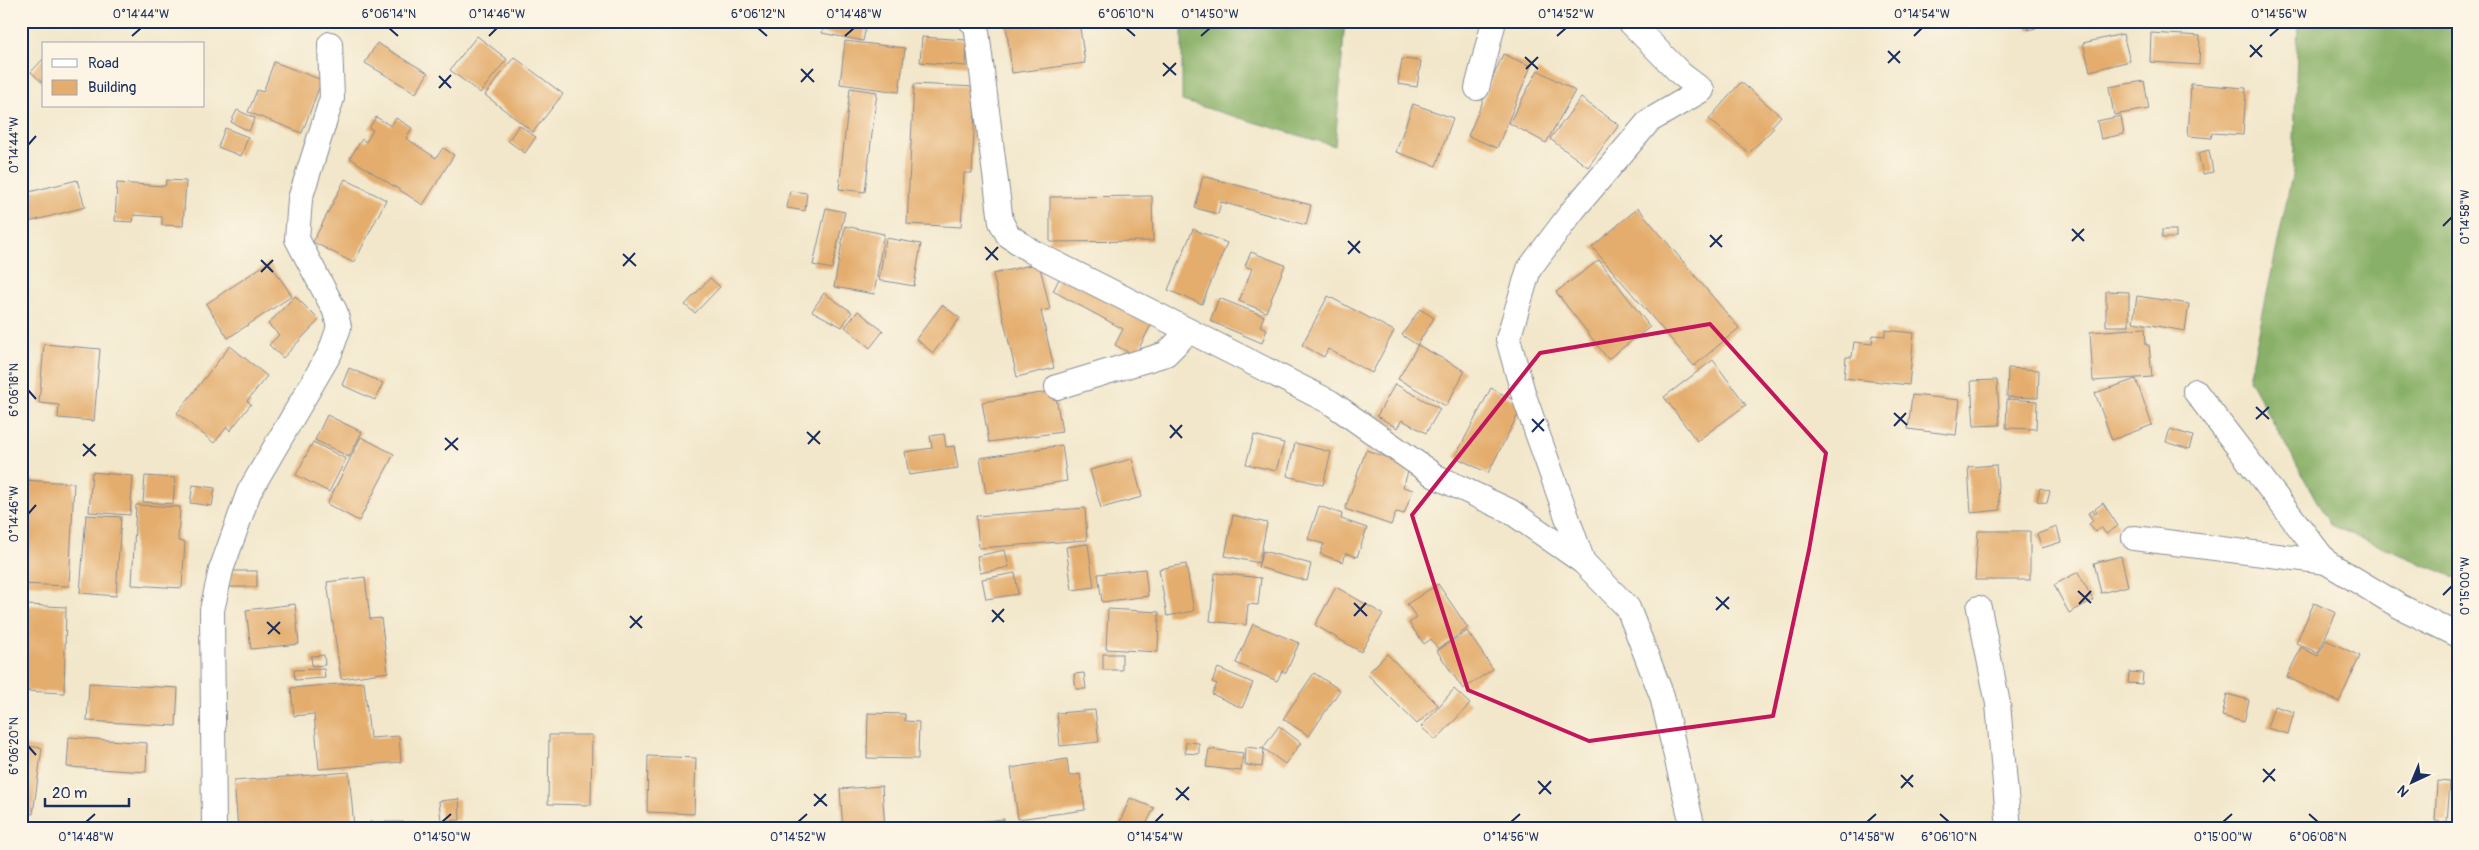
<svg xmlns="http://www.w3.org/2000/svg" width="2479" height="850" font-family="Pangolin,sans-serif">
  <rect width="100%" height="100%" fill="#fcf5e5"/>
  <filter id="ink" filterUnits="userSpaceOnUse"><feTurbulence type="fractalNoise" baseFrequency=".02" numOctaves="2"/><feDisplacementMap in="SourceGraphic" scale="10" xChannelSelector="R" yChannelSelector="G"/><feConvolveMatrix kernelMatrix="1 2 1 2 8 2 1 2 1" color-interpolation-filters="sRGB"/></filter>
  <filter id="wash" filterUnits="userSpaceOnUse"><feTurbulence type="fractalNoise" baseFrequency=".0096" numOctaves="4" result="noise"/><feDisplacementMap in="SourceGraphic" scale="20" xChannelSelector="R" yChannelSelector="G"/><feGaussianBlur stdDeviation="1.12" result="paint"/><feColorMatrix in="noise" values="0 0 0 0 0 0 0 0 0 0 0 0 0 0 0 0 0 1.4 0 .05"/><feComposite in="paint" operator="in"/></filter>
  <g filter="url(#wash)">
    <rect width="100%" height="100%" fill="#f2e7cb"/>
    <g fill="#89b067" stroke="#527062">
      <path d="M1182,21H1345L1335,146L1182,101Z"/>
      <path d="M2298,21H2458V579L2330,525L2249,379L2293,171Z"/>
    </g>
    <g id="blocks">
      <g fill="#e4ad6d">
        <path d="M825,21H867L863,41L822,33Z"/>
        <path d="M1028,21H1079L1085,63L1012,73L1006,24Z"/>
        <path d="M2027,21H2034L2036,28L2028,30Z"/>
        <path d="M2061,21H2076V22L2061,25Z"/>
        <path d="M2079,21H2103V22L2080,26Z"/>
        <path d="M2151,33L2200,36L2199,65L2150,62Z"/>
        <path d="M2123,34L2130,61L2090,71L2083,43Z"/>
        <path d="M477,36L507,59L480,93L450,70Z"/>
        <path d="M922,37L967,40L966,66L920,62Z"/>
        <path d="M845,41L905,48L899,92L840,84Z"/>
        <path d="M377,43L428,73L416,93L365,63Z"/>
        <path d="M1503,54L1531,66L1497,148L1468,136Z"/>
        <path d="M514,57L563,94L533,132L485,95Z"/>
        <path d="M44,58V84L31,72Z"/>
        <path d="M1402,59L1421,61L1417,87L1398,84Z"/>
        <path d="M274,62L322,80L302,133L248,112L257,90L263,92Z"/>
        <path d="M1538,70L1575,91L1546,143L1509,123Z"/>
        <path d="M2144,81L2149,109L2114,115L2109,87Z"/>
        <path d="M1741,82L1781,116L1772,126L1774,128L1749,153L1709,119Z"/>
        <path d="M914,84L976,87L972,173H964L961,227L907,224Z"/>
        <path d="M2191,84L2246,88L2243,135L2212,133L2211,138L2188,136Z"/>
        <path d="M850,88L877,92L865,192L839,189Z"/>
        <path d="M1581,98L1619,125L1588,167L1550,139Z"/>
        <path d="M1413,104L1453,118L1436,166L1396,152Z"/>
        <path d="M237,110L255,118L249,131L231,122Z"/>
        <path d="M2121,116L2124,134L2101,139L2097,121Z"/>
        <path d="M376,117L391,126L396,118L412,128L406,138L436,158L443,148L454,155L423,205L350,158L362,139L366,142L373,130L369,128Z"/>
        <path d="M519,125L536,137L525,153L508,141Z"/>
        <path d="M225,128L248,137L241,156L218,147Z"/>
        <path d="M2209,150L2213,172L2203,174L2198,153Z"/>
        <path d="M1203,176L1311,205L1306,225L1221,202L1218,214L1195,208Z"/>
        <path d="M345,179L386,200L354,263L313,242Z"/>
        <path d="M77,180L85,207L21,224V194Z"/>
        <path d="M166,180L186,181L183,226L162,225V217L134,215L133,222L115,221L117,183L165,186Z"/>
        <path d="M790,191L807,193L805,211L787,208Z"/>
        <path d="M1152,196L1153,241L1050,242V197Z"/>
        <path d="M826,208L845,212L832,269L813,265Z"/>
        <path d="M1638,208L1739,328L1694,366L1592,247Z"/>
        <path d="M845,226L884,234L874,294L834,287Z"/>
        <path d="M1193,229L1227,243L1202,304L1168,290Z"/>
        <rect x="2162" y="230" width="14" height="8"/>
        <path d="M886,238L921,244L914,286L879,280Z"/>
        <path d="M1251,252L1285,265L1266,312L1239,301L1252,269L1245,266Z"/>
        <path d="M1599,260L1650,327L1608,359L1556,292Z"/>
        <path d="M269,262L292,296L228,338L206,304Z"/>
        <path d="M1039,263L1050,309L1041,311L1054,368L1017,377L993,274Z"/>
        <path d="M1061,275L1152,323L1135,356L1115,345L1123,329L1053,291Z"/>
        <path d="M710,278L720,287L695,313L685,305Z"/>
        <path d="M2106,291L2129,292V326H2106Z"/>
        <path d="M824,293L852,312L842,327L812,311Z"/>
        <path d="M295,296L319,320L283,358L269,345L279,335L268,324Z"/>
        <path d="M1328,296L1394,331L1372,373L1328,349L1324,357L1302,345Z"/>
        <path d="M2137,296L2189,304L2185,331L2133,322Z"/>
        <path d="M1219,298L1264,316L1260,326L1267,329L1262,343L1210,321Z"/>
        <path d="M942,305L960,318L933,353L916,339Z"/>
        <path d="M1420,309L1434,318L1417,345L1402,335Z"/>
        <path d="M858,311L883,331L870,348L845,327Z"/>
        <path d="M2145,328L2146,345H2149L2152,377L2093,381L2090,332Z"/>
        <path d="M1885,330L1914,333L1909,385L1844,378L1846,357H1852L1854,342L1872,344L1873,335L1885,336Z"/>
        <path d="M44,344L100,349L94,421L58,418L59,405L39,403Z"/>
        <path d="M1418,345L1465,371L1446,406L1398,379Z"/>
        <path d="M230,346L267,376L247,401L251,404L230,431L227,427L214,443L177,413Z"/>
        <path d="M1713,360L1746,405L1697,441L1664,397Z"/>
        <path d="M349,368L383,383L375,400L342,385Z"/>
        <path d="M2008,368L2039,370L2038,398L2007,397Z"/>
        <path d="M2136,379L2152,425L2112,440L2095,393Z"/>
        <path d="M1997,380L2000,425L1974,426L1971,381Z"/>
        <path d="M1395,384L1440,409L1426,433L1402,420L1397,428L1377,416Z"/>
        <path d="M1491,388L1523,405L1488,473L1455,457Z"/>
        <path d="M1055,391L1062,432L989,442L982,402Z"/>
        <path d="M1912,395L1960,400L1956,435L1908,429Z"/>
        <path d="M2007,399L2037,401L2036,429L2006,428Z"/>
        <path d="M327,415L362,432L349,457L315,440Z"/>
        <path d="M2170,429L2193,436L2189,449L2166,442Z"/>
        <path d="M944,434L946,447L954,446L958,468L909,475L905,452L932,448L930,436Z"/>
        <path d="M1254,435L1284,443L1276,471L1246,464Z"/>
        <path d="M361,437L394,454L359,521L327,504Z"/>
        <path d="M313,442L346,459L329,492L296,475Z"/>
        <path d="M1295,443L1331,452L1323,485L1287,476Z"/>
        <path d="M1062,445L1067,481L986,493L980,458Z"/>
        <path d="M1366,450L1410,466L1403,487L1413,490L1404,514L1396,512L1391,525L1345,509Z"/>
        <path d="M1132,459L1142,497L1101,508L1090,470Z"/>
        <path d="M1996,465L2000,510L1971,513L1968,467Z"/>
        <path d="M92,472L133,476L130,515L89,512Z"/>
        <path d="M145,476L175,478L173,504L143,502Z"/>
        <path d="M21,480L74,483L69,586L21,584Z"/>
        <path d="M193,485L215,488L212,506L190,503Z"/>
        <path d="M2040,488L2050,491L2047,503L2037,501Z"/>
        <path d="M2103,503L2118,526L2106,534L2101,527L2095,532L2089,524L2093,521L2088,513L2093,510L2095,514L2097,513L2095,509Z"/>
        <path d="M136,505L180,507L178,541L185,542L182,588L132,585Z"/>
        <path d="M1319,506L1342,514L1341,519L1367,528L1357,557L1346,553L1343,562L1320,554L1324,544L1308,539Z"/>
        <path d="M1085,508L1087,540L979,548L976,516Z"/>
        <path d="M86,515L121,517L116,596L80,593Z"/>
        <path d="M1233,515L1267,523L1259,563L1225,556Z"/>
        <path d="M2057,527L2061,542L2042,548L2037,534Z"/>
        <path d="M1978,531H2030V580H1975Z"/>
        <path d="M1088,544L1094,587L1072,590L1066,547Z"/>
        <path d="M1005,550L1009,567L980,573L977,556Z"/>
        <path d="M1263,551L1311,564L1307,581L1258,567Z"/>
        <path d="M2121,556L2128,586L2101,593L2094,563Z"/>
        <path d="M1186,564L1194,611L1167,616L1159,569Z"/>
        <path d="M1145,569L1148,596L1102,602L1098,574Z"/>
        <rect x="230" y="571" width="27" height="16"/>
        <path d="M2078,572L2093,600L2069,613L2054,585Z"/>
        <path d="M1015,573L1018,594L986,599L982,579Z"/>
        <path d="M1215,573L1261,578L1258,605L1248,604L1246,625L1210,621Z"/>
        <path d="M365,577L370,619L381,618L388,672L341,679L327,582Z"/>
        <path d="M1438,584L1468,628L1438,649L1431,639L1424,644L1409,623L1417,618L1407,604Z"/>
        <path d="M1336,587L1383,614L1361,652L1315,625Z"/>
        <path d="M2314,603L2336,613L2318,653L2296,643Z"/>
        <path d="M295,604L299,644L251,649L246,610Z"/>
        <path d="M27,605L66,607L64,693L25,691Z"/>
        <path d="M1108,609L1159,612L1158,652L1106,649Z"/>
        <path d="M1253,624L1299,643L1286,673L1282,671L1277,681L1236,663Z"/>
        <path d="M1467,631L1493,669L1463,689L1437,651Z"/>
        <path d="M2326,640L2360,656L2339,702L2287,677L2301,647L2318,656Z"/>
        <rect x="1103" y="654" width="19" height="16"/>
        <path d="M1387,654L1438,705L1417,724L1367,674Z"/>
        <path d="M324,655L325,665L312,666L311,656Z"/>
        <path d="M1218,668L1253,683L1242,708L1212,694L1217,684L1212,682Z"/>
        <path d="M324,669L325,678L295,680L294,670Z"/>
        <path d="M2129,672L2143,673L2142,684L2128,683Z"/>
        <path d="M1084,673L1086,689H1076L1074,674Z"/>
        <path d="M1314,673L1340,690L1309,736L1283,719Z"/>
        <path d="M364,682L370,738L399,736L401,762L319,769L314,714L294,716L291,688Z"/>
        <path d="M89,683L178,688L176,726L87,721Z"/>
        <path d="M1454,689L1470,704L1436,740L1421,727Z"/>
        <path d="M2227,694L2249,700L2244,722L2222,716Z"/>
        <path d="M2274,706L2294,712L2288,734L2267,728Z"/>
        <path d="M1095,710L1099,742L1060,746L1057,713Z"/>
        <path d="M868,713L905,714V721L919,722L918,759L867,758Z"/>
        <path d="M1279,726L1301,743L1285,764L1263,748Z"/>
        <path d="M549,735H592L591,805L548,804Z"/>
        <path d="M69,737L147,743L146,772L67,767Z"/>
        <path d="M1186,742L1199,743V754L1185,753Z"/>
        <path d="M21,745L42,748L33,814L21,813Z"/>
        <path d="M1246,747L1264,749L1262,767L1245,765Z"/>
        <path d="M1209,749L1243,753L1241,771L1206,767Z"/>
        <path d="M648,756L696,758L694,814L647,812Z"/>
        <path d="M1067,759L1069,776L1080,774L1085,810L1018,819L1011,768Z"/>
        <path d="M349,772L354,827L238,829L234,781Z"/>
        <path d="M2437,781L2450,782L2447,822L2435,821Z"/>
        <path d="M882,786L885,829H843L840,789Z"/>
        <path d="M1130,798L1154,808L1144,829H1117Z"/>
        <path d="M459,799L460,820L441,821L439,801Z"/>
        <path d="M1004,819L1005,829H969L968,823Z"/>
        <rect x="370" y="822" width="48" height="7"/>
      </g>
    </g>
  </g>
  <g filter="url(#ink)">
    <use href="#blocks" fill-opacity="0" stroke="#868b94" stroke-width="1"/>
    <g fill="none" stroke-linecap="round" stroke-linejoin="round">
      <defs>
        <g id="street">
          <path d="M971,21L976,24L1001,222L1008,235L1031,251L1330,402L1435,476L1510,511L1583,562L1628,608L1662,696L1693,829"/>
          <path d="M1477,88L1494,21"/>
          <path d="M1057,387L1166,354L1189,331"/>
          <path d="M2195,391L2326,562L2399,606L2458,635"/>
          <path d="M2134,538L2326,562"/>
          <path d="M1583,562L1524,396L1508,339L1529,269L1574,209L1649,121L1702,90L1681,74L1629,21"/>
          <path d="M1979,608L1998,704L2009,829"/>
          <path d="M214,829L212,610L221,570L249,492L330,353L339,327L335,311L297,239L300,199L332,98L330,44"/>
        </g>
      </defs>
      <use href="#street" stroke="#868b94" stroke-width="26"/>
      <use href="#street" stroke="#fff" stroke-width="24"/>
    </g>
  </g>
  <path fill="none" stroke="#c2185b" stroke-width="4" stroke-linejoin="round" d="M1710,324L1826,453L1809,550L1773,716L1589,741L1468,690L1412,515L1540,353Z"/>
  <path fill="none" stroke="#1b2f5e" stroke-width="2" d="M389,28L398,36M758,28L767,36M1126,28L1135,36M132,36L141,28M489,36L497,28M845,36L854,28M1201,36L1210,28M1557,36L1566,28M1914,36L1922,28M2270,36L2279,28M2250,45L2262,57M1888,51L1900,63M1525,57L1538,69M2250,57L2262,45M1163,63L1176,75M1888,63L1900,51M801,69L814,82M1526,69L1538,57M439,76L451,88M1163,76L1176,63M801,82L813,69M439,88L451,75M28,145L36,136M2443,226L2452,217M2072,229L2084,241M1710,235L1722,247M1348,241L1360,253M2072,241L2084,229M985,247L998,260M1710,247L1722,235M623,254L636,266M1348,254L1360,241M261,260L273,272M986,260L998,247M623,266L635,253M261,272L273,260M28,390L36,399M2256,407L2269,419M1894,413L1907,425M1532,419L1544,431M2256,419L2269,407M1170,425L1182,438M1894,426L1906,413M807,432L820,444M1532,432L1544,419M445,438L458,450M1170,438L1182,425M83,444L96,456M808,444L820,431M445,450L458,438M83,456L95,444M28,514L36,505M2078,591L2091,603M2443,595L2452,586M1716,597L1729,609M1354,603L1367,616M2079,604L2091,591M992,610L1004,622M1716,610L1729,597M630,616L642,628M1354,616L1366,603M267,622L280,634M992,622L1004,609M630,628L642,616M268,634L280,622M28,746L36,755M2263,769L2275,781M1901,775L1913,787M1538,781L1551,794M2263,782L2275,769M1176,788L1189,800M1901,788L1913,775M814,794L827,806M1539,794L1551,781M1176,800L1189,787M814,806L826,794M1940,814L1949,822M2309,814L2318,822M86,822L95,814M442,822L451,814M798,822L807,814M1155,822L1163,814M1511,822L1520,814M1867,822L1876,814M2223,822L2232,814"/>
  <rect width="2479" height="850" fill="none" stroke="#fcf5e5" stroke-width="55"/>
  <rect x="42" y="42" width="162" height="65" fill="#fcf5e5" stroke="#a2a6af"/>
  <rect x="52" y="59" width="25" height="8" fill="#ffffff" stroke="#a2a6af"/>
  <text x="88" y="68" font-size="15" fill="#1b2f5e">Road</text>
  <rect x="52" y="80" width="25" height="15" fill="#e4ad6d" stroke="#a2a6af"/>
  <text x="88" y="92" font-size="15" fill="#1b2f5e">Building</text>
  <g transform="translate(2412 782) rotate(224)" stroke="#fcf5e5" stroke-width="4" paint-order="stroke">
  <path d="M0-4L9 19L0 12L-9 19Z" fill="#1b2f5e"/>
  <text y="-8" font-size="14" font-weight="bold" text-anchor="middle" fill="#1b2f5e">N</text>
  </g>
  <path d="M45 798v8h84v-8" fill="none" stroke="#1b2f5e" stroke-width="2.5"/>
  <text x="52" y="798" font-size="15" fill="#1b2f5e" stroke="#fcf5e5" stroke-width="4" paint-order="stroke">20 m</text>
  <rect x="28" y="28" width="2424" height="794" fill="none" stroke="#1b2f5e" stroke-width="2"/>
  <g font-size="12" text-anchor="middle" fill="#1b2f5e">
    <text x="141" y="18">0°14'44"W</text>
    <text x="389" y="18">6°06'14"N</text>
    <text x="497" y="18">0°14'46"W</text>
    <text x="758" y="18">6°06'12"N</text>
    <text x="854" y="18">0°14'48"W</text>
    <text x="1126" y="18">6°06'10"N</text>
    <text x="1210" y="18">0°14'50"W</text>
    <text x="1566" y="18">0°14'52"W</text>
    <text x="1922" y="18">0°14'54"W</text>
    <text x="2279" y="18">0°14'56"W</text>
    <text transform="translate(14 145) rotate(-90)" y="4">0°14'44"W</text>
    <text transform="translate(2465 217) rotate(-90)" y="4">0°14'58"W</text>
    <text transform="translate(14 390) rotate(-90)" y="4">6°06'18"N</text>
    <text transform="translate(14 514) rotate(-90)" y="4">0°14'46"W</text>
    <text transform="translate(2465 586) rotate(-90)" y="4">0°15'00"W</text>
    <text transform="translate(14 746) rotate(-90)" y="4">6°06'20"N</text>
    <text x="86" y="841">0°14'48"W</text>
    <text x="442" y="841">0°14'50"W</text>
    <text x="798" y="841">0°14'52"W</text>
    <text x="1155" y="841">0°14'54"W</text>
    <text x="1511" y="841">0°14'56"W</text>
    <text x="1867" y="841">0°14'58"W</text>
    <text x="1949" y="841">6°06'10"N</text>
    <text x="2223" y="841">0°15'00"W</text>
    <text x="2318" y="841">6°06'08"N</text>
  </g>
</svg>
